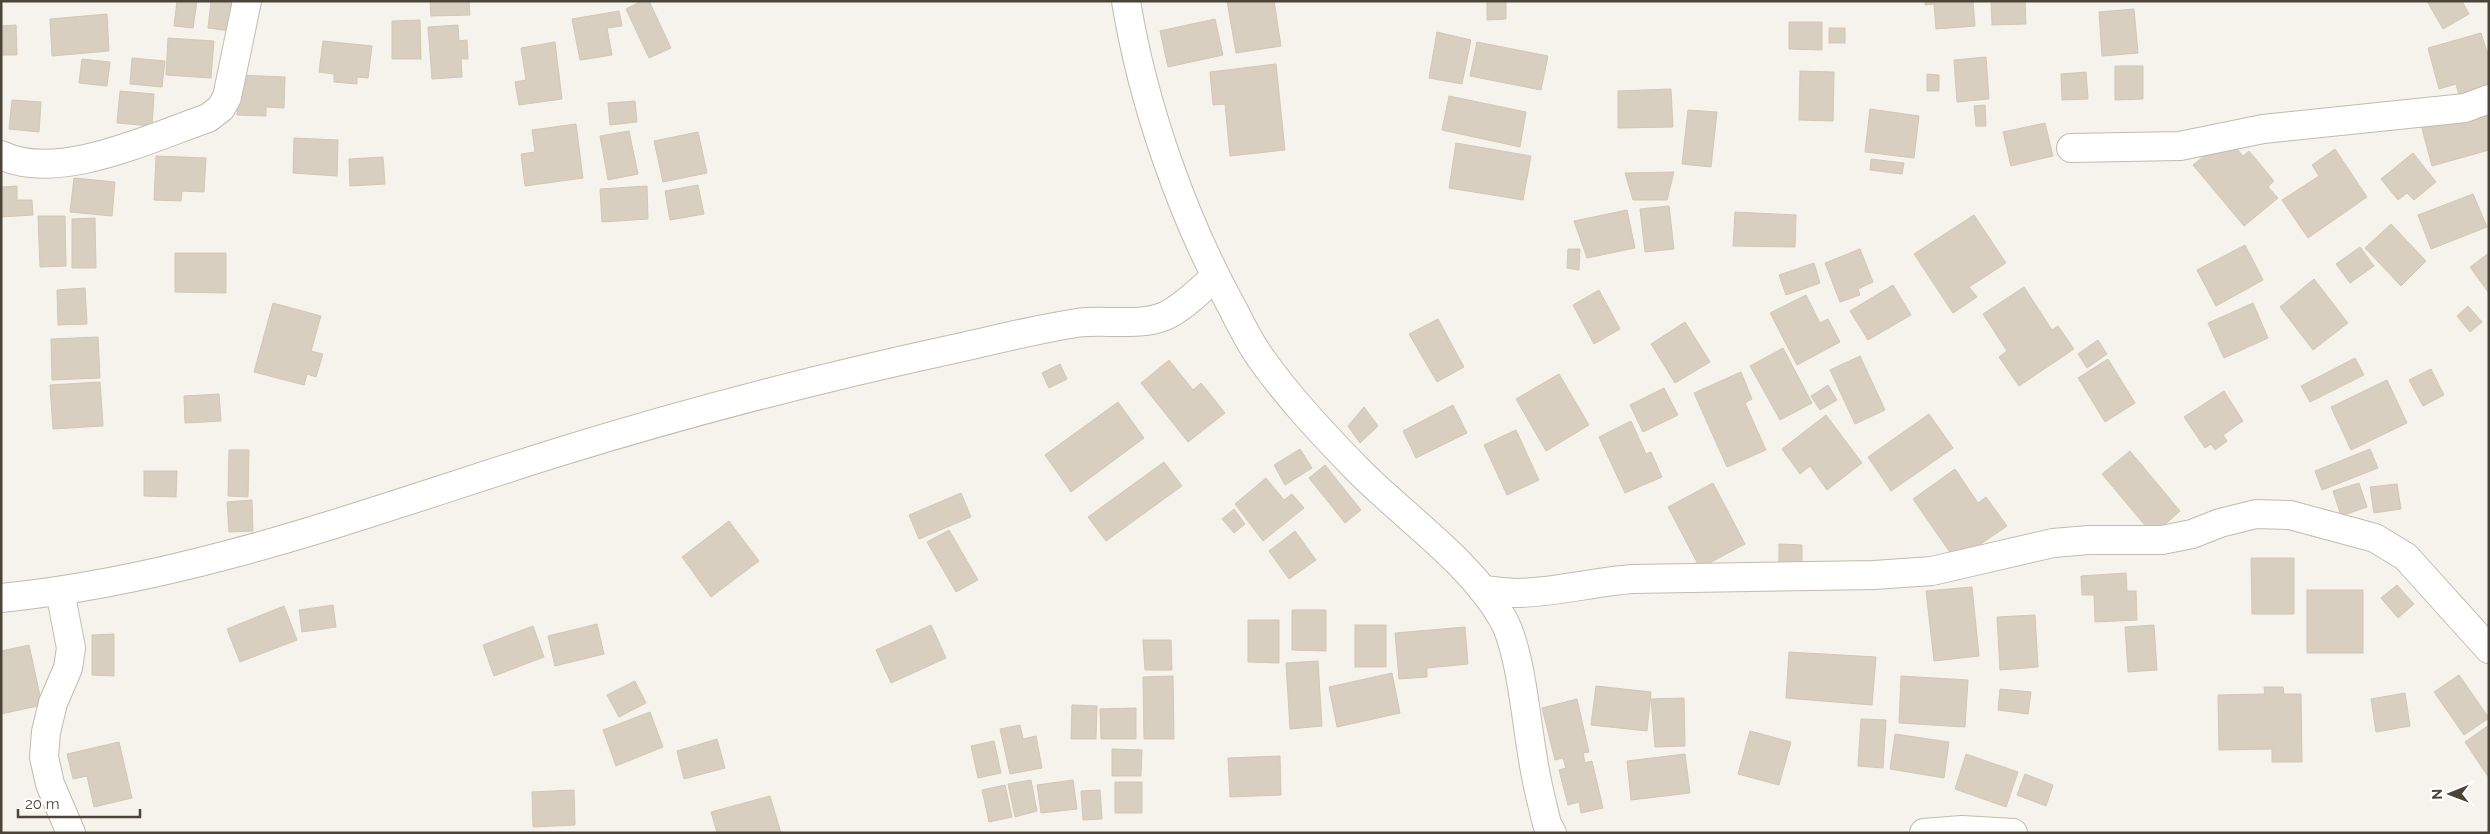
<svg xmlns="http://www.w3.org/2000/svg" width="2490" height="834" font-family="Raleway,sans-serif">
  <rect width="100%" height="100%" fill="#f6f3ec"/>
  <g fill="#d8cfc1" stroke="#d3c7b4">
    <path d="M177,1H197L193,28L174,26Z"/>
    <path d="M211,1H233L230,31L208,28Z"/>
    <path d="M430,1H469L470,15L431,16Z"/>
    <path d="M642,1H649L671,48L649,58L626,9Z"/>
    <path d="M1227,1H1274L1281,46L1236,53Z"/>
    <path d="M1487,1H1506V19L1487,20Z"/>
    <path d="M1925,1H1973L1975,26L1936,29L1934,4L1925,5Z"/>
    <path d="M1991,1H2025L2026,24L1992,25Z"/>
    <path d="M2427,1H2462L2469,14L2443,29Z"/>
    <path d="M2134,9L2138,53L2102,56L2099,12Z"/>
    <path d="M619,11L622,26L607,28L612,55L580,60L572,19Z"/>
    <path d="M107,14L109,51L52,56L50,19Z"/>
    <path d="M1215,19L1223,55L1168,67L1160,31Z"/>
    <path d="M420,20L421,59H392V21Z"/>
    <path d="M1789,22H1822V50L1789,49Z"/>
    <path d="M16,25L17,55H1V26Z"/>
    <path d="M458,25L459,41L467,40L468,59H461L462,77L432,79L428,27Z"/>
    <rect x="1829" y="28" width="16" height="15"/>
    <path d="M1437,32L1471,40L1462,84L1429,78Z"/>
    <path d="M2481,33L2489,58V91L2460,99L2456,84L2439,89L2428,48Z"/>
    <path d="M168,38L214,41L211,78L166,75Z"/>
    <path d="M323,41L372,46L368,78L357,77V84L334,82V74L319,72Z"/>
    <path d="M555,42L562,99L519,105L515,82L526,80L521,48Z"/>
    <path d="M1477,42L1548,56L1541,90L1470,76Z"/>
    <path d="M1986,57L1989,99L1957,102L1954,60Z"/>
    <path d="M132,58L165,61L162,87L130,84Z"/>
    <path d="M82,59L110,62L107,86L79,83Z"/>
    <path d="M1276,64L1285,150L1230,156L1225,104L1213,105L1210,72Z"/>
    <path d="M2115,66H2143V99L2115,100Z"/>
    <path d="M1800,71L1834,72L1833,121L1799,120Z"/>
    <path d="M2086,72L2088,99L2062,100L2061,74Z"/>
    <path d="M1927,74L1939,75V91H1927Z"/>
    <path d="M238,75L285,77L284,108L266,107V116L237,115Z"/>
    <path d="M1671,89L1673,127L1618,128V91Z"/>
    <path d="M120,91L154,94L152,126L117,123Z"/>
    <path d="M1449,96L1526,112L1520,147L1442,130Z"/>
    <path d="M12,100L41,102L39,132L9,129Z"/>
    <path d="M635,101L637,122L610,125L608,103Z"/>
    <path d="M1985,105L1986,126H1976L1974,106Z"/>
    <path d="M2489,107V150L2432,166L2420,121Z"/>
    <path d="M1870,109L1919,116L1914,158L1865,152Z"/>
    <path d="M1688,110L1717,112L1711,167L1682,164Z"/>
    <path d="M2045,123L2053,156L2011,166L2003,132Z"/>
    <path d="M576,124L583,178L525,186L521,154L535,152L532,130Z"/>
    <path d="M629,131L638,174L608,180L600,136Z"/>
    <path d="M698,132L707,173L663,182L654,141Z"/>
    <path d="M294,138L338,140L337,176L293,173Z"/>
    <path d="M2230,141L2243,156L2249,151L2274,181L2268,187L2278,198L2244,226L2193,165L2222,142Z"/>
    <path d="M1456,143L1531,156L1523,200L1449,188Z"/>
    <path d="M2335,149L2367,197L2308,238L2282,200L2319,176L2312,165Z"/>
    <path d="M2413,153L2436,182L2414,200L2407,193L2398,200L2381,179Z"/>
    <path d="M156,156L206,158L204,192L182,191L181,201L154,200Z"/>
    <path d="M383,157L385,184L350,186L349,159Z"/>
    <path d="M1871,159L1904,163L1902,174L1870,170Z"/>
    <path d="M1674,172L1667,200H1633L1625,173Z"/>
    <path d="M74,178L115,182L112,216L70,212Z"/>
    <path d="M698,185L704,214L670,220L665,191Z"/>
    <path d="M17,186V200H32L33,215L1,217V187Z"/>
    <path d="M647,186L648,219L602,222L600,189Z"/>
    <path d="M2473,194L2487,227L2431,249L2418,215Z"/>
    <path d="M1669,206L1674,249L1645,252L1640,209Z"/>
    <path d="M1627,210L1635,248L1587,258L1574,221Z"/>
    <path d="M1735,212L1796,215L1795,247L1733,246Z"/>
    <path d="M1974,215L2006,263L1969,287L1977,297L1953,313L1914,254Z"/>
    <path d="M38,216H65L66,266L40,267Z"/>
    <path d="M95,218L96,268H72V219Z"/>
    <path d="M2391,224L2426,261L2401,286L2365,248Z"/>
    <path d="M2245,245L2263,280L2216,306L2197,270Z"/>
    <path d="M2360,247L2374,266L2350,283L2336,264Z"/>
    <path d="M1568,249H1580L1579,270L1567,268Z"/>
    <path d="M1860,249L1873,282L1858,289L1860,295L1840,302L1825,263Z"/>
    <path d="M175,253H226V293L175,292Z"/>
    <path d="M2489,253V293L2470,267Z"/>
    <path d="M1814,263L1820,283L1786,295L1779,275Z"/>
    <path d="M2314,279L2348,323L2313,350L2280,307Z"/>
    <path d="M1893,285L1911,315L1868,340L1850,311Z"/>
    <path d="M2024,287L2052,330L2058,326L2074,349L2019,386L1999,357L2007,351L1983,314Z"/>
    <path d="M85,288L87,324L58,325L57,290Z"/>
    <path d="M1599,290L1620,329L1594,344L1573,305Z"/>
    <path d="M1806,295L1820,323L1828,319L1840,342L1797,365L1770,313Z"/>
    <path d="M273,303L321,316L311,351L323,354L316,377L307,374L304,385L254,372Z"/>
    <path d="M2253,303L2268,338L2224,358L2208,323Z"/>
    <path d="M2468,306L2482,322L2470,332L2457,316Z"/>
    <path d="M1438,319L1464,367L1437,382L1409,334Z"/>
    <path d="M1685,322L1710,362L1675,383L1651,344Z"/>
    <path d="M98,337L100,378L52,380L51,339Z"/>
    <path d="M2098,340L2107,354L2087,368L2078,354Z"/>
    <path d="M1783,348L1812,403L1780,420L1750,366Z"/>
    <path d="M1860,356L1885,410L1855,424L1830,370Z"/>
    <path d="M2355,358L2364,375L2310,402L2301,386Z"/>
    <path d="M2108,359L2135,403L2105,422L2078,378Z"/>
    <path d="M1169,360L1193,390L1201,383L1225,413L1188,442L1141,383Z"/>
    <path d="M1060,364L1067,379L1049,388L1042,373Z"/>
    <path d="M2431,369L2444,395L2423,406L2409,380Z"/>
    <path d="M1741,372L1752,399L1745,403L1766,450L1727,467L1694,393Z"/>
    <path d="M1559,374L1589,425L1546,451L1516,399Z"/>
    <path d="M2387,380L2407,423L2351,450L2331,407Z"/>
    <path d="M100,382L103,426L53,429L50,385Z"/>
    <path d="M1828,385L1837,400L1820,410L1811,396Z"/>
    <path d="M1664,388L1678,415L1643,432L1630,405Z"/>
    <path d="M2224,391L2243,421L2223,435L2227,441L2215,450L2211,444L2205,448L2184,417Z"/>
    <path d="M219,394L221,421L185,423L184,396Z"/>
    <path d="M1118,402L1144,438L1071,492L1045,455Z"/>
    <path d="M1453,405L1467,433L1416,458L1403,431Z"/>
    <path d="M1364,407L1378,426L1360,443L1348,426Z"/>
    <path d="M1929,414L1953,448L1891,491L1868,457Z"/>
    <path d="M1826,415L1862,463L1827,490L1810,466L1800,474L1782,449Z"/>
    <path d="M1631,421L1646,454L1651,452L1662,477L1625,493L1599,437Z"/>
    <path d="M1516,430L1539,480L1507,495L1484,445Z"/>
    <path d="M1300,449L1312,468L1285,485L1274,465Z"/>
    <path d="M2370,449L2378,468L2322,490L2315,471Z"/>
    <path d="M229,450H249L248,497L228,496Z"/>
    <path d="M2130,451L2180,511L2153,535L2102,474Z"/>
    <path d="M1164,462L1182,486L1106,541L1088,517Z"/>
    <path d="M1325,465L1361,510L1345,523L1309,478Z"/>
    <path d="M1955,469L1978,503L1986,497L2007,526L1956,561L1913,499Z"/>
    <path d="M144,471H177L176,497L144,496Z"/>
    <path d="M1266,478L1284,500L1292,494L1304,508L1263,541L1235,504Z"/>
    <path d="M1713,483L1745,544L1700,568L1668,507Z"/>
    <path d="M2359,483L2367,507L2341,516L2333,491Z"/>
    <path d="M2397,484L2401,509L2374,513L2370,487Z"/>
    <path d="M961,493L971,517L919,539L909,515Z"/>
    <path d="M252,500L253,531L229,532L227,502Z"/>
    <path d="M1234,509L1245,524L1234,533L1222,519Z"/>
    <path d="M729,521L759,561L711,597L682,557Z"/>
    <path d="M949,530L978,580L956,592L927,542Z"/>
    <path d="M1295,531L1316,560L1289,579L1269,551Z"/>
    <path d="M1779,544L1802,545V565H1779Z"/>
    <path d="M2251,558H2294V614H2252Z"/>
    <path d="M2126,573L2127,591H2136L2137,620L2095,622L2094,595H2082L2081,576Z"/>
    <path d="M2397,585L2414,604L2398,618L2381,598Z"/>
    <path d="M1972,587L1979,656L1934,661L1926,591Z"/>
    <rect x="2307" y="590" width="56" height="63"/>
    <path d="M333,605L336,627L302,632L299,610Z"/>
    <path d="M284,606L297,640L240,662L227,629Z"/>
    <path d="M1292,610H1326V651L1292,650Z"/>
    <path d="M2035,615L2038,667L2000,670L1997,617Z"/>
    <path d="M1248,620H1279V663L1248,662Z"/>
    <path d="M597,624L604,654L555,666L548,636Z"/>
    <path d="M931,625L946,658L891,683L876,650Z"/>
    <rect x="1355" y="625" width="31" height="42"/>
    <path d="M2154,625L2157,670L2128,672L2125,627Z"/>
    <path d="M533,626L544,657L494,676L483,645Z"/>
    <path d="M1465,627L1468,664L1427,668V677L1399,679L1395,633Z"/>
    <path d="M114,634V676L92,675V635Z"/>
    <path d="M1143,640H1171L1172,670H1145Z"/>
    <path d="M29,645L42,705L1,714V651Z"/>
    <path d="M1789,652L1876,657L1872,705L1786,698Z"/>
    <path d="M1318,661L1322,726L1290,729L1286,663Z"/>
    <path d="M1392,673L1400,713L1337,727L1329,687Z"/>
    <path d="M2459,675L2489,718L2464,735L2434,692Z"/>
    <path d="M1173,676L1174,739H1144L1143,677Z"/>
    <path d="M1901,676L1968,680L1965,727L1899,723Z"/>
    <path d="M635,681L646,703L619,717L607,695Z"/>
    <path d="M1596,686L1651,692L1647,731L1591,725Z"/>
    <path d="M2264,687H2283L2284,694H2301L2302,762H2272V749L2219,750L2218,695L2265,694Z"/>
    <path d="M2000,689L2031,692L2028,714L1998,710Z"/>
    <path d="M2405,693L2410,726L2376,732L2371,699Z"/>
    <path d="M1684,698L1685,746L1655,747L1651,699Z"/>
    <path d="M1577,699L1589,752L1583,753L1585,763L1592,761L1603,808L1581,813L1579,802L1568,805L1559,770L1566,768L1563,758L1555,760L1542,708Z"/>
    <path d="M1072,705L1097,706L1096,739H1071Z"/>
    <path d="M1136,708V739H1101L1100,709Z"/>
    <path d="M650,712L663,747L616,766L603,730Z"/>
    <path d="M1861,719L1886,720L1883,768L1858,766Z"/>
    <path d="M1020,725L1023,739L1036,736L1042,768L1010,774L1000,729Z"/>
    <path d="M2489,725V778L2465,742Z"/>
    <path d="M1750,731L1791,742L1779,785L1738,774Z"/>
    <path d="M1895,734L1949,742L1944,778L1890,769Z"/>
    <path d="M717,739L725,768L684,779L677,751Z"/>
    <path d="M994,741L1001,773L978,778L971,746Z"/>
    <path d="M119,742L132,798L94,807L87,776L73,779L67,754Z"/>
    <path d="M1112,749L1142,750L1141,776H1112Z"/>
    <path d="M1685,754L1690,793L1631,800L1627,761Z"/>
    <path d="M1966,754L2018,772L2006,807L1955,789Z"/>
    <path d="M1280,756L1281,795L1230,797L1228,758Z"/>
    <path d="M2025,774L2053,785L2046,806L2017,795Z"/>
    <path d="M1031,780L1037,811L1015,817L1008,784Z"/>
    <path d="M1073,780L1077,809L1041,813L1037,785Z"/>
    <rect x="1115" y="782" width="27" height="31"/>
    <path d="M1005,785L1012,817L989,822L982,790Z"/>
    <path d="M574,790L575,825L533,827L532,792Z"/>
    <path d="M1100,790L1102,819L1083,820L1081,791Z"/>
    <path d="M770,796L781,833H717L711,812Z"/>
  </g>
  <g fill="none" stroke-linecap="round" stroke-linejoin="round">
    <defs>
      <g id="minor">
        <path d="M1126,1C1143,105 1183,219 1234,311C1242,327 1250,343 1260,357C1288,397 1323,434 1357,469C1403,516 1471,562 1503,619C1521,652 1526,721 1533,759C1536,781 1542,803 1547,824L1552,833"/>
        <path d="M2071,148L2180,146L2263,129L2465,108L2489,99"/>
        <path d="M1,155C58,183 152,137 208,118L221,108L227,97L247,1"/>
        <path d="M1483,590C1495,591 1507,593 1518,593C1557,592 1594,582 1632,579L1874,575L1932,571L2053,543L2089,540H2162L2192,534L2220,523L2256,514L2290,515L2375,538L2406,557L2489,649"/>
        <path d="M60,591L71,648L68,668L53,703L46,732L44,757L50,784L71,833"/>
        <path d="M1,598C194,579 376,509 559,452C691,411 824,377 958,348C998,339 1037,329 1077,323C1103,319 1140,327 1165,316C1183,308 1200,290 1215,277"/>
        <path d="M1924,833L1962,830L2013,833"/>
      </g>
    </defs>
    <use href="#minor" stroke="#c2bbae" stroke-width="30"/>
    <use href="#minor" stroke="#fff" stroke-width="28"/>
  </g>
  <rect width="2490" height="834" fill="none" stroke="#4b4439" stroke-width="5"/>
  <g transform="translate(2450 794) rotate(269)" stroke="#ffffff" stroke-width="4" paint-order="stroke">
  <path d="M0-4L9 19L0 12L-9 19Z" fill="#4b4439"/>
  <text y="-8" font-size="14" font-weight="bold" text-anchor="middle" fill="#4b4439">N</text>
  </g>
  <path d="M18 809v8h122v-8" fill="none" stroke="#4b4439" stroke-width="2.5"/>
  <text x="25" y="809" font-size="15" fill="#4b4439" stroke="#ffffff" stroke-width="4" paint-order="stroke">20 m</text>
</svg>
